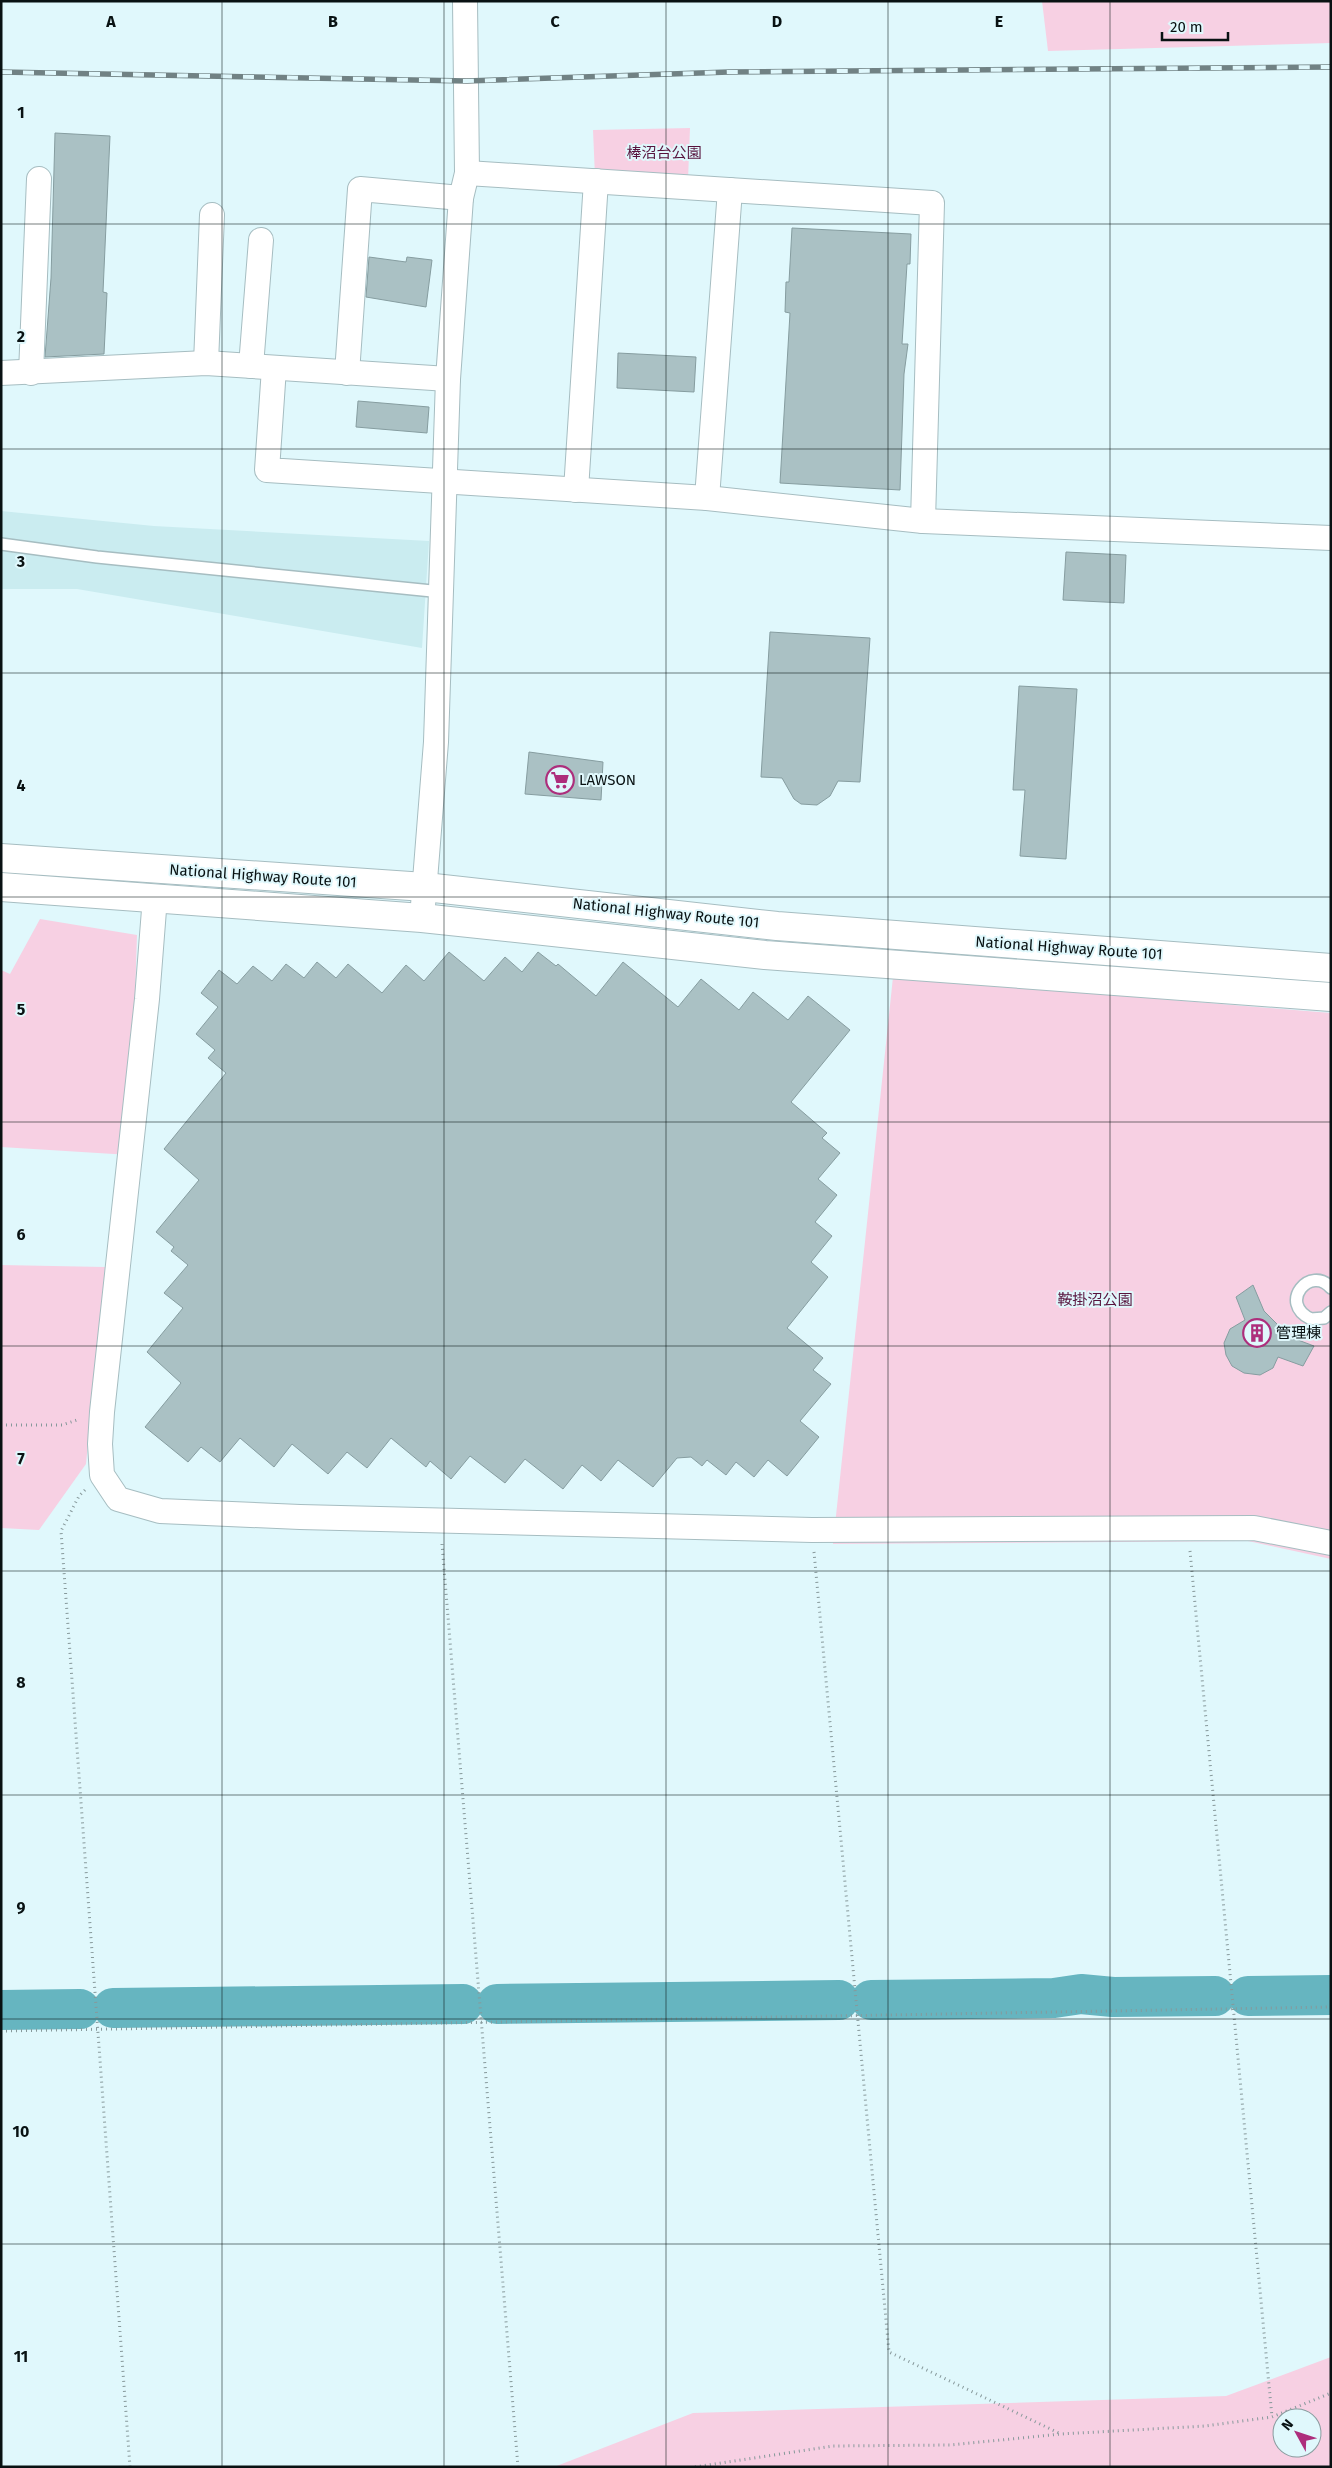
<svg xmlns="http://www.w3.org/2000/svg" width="1332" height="2468" font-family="'Fira Sans','Noto Sans JP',sans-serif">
  <rect width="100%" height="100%" fill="#e0f8fc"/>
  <path fill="#caecf0" d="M1,511L154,526L429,541L422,648L77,589H1Z"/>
  <g fill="#f7d0e3" fill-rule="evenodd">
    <path d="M1042,1H1331V43L1048,51Z"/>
    <path d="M690,128L688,180L595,177L593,130Z"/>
    <path d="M40,919L137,935L130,1155L1,1147V970L10,974Z"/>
    <path d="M893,977L1331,1013V1559L1248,1541L833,1544Z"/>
    <path d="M1,1265L105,1267L86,1464L39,1530L1,1528Z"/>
    <path d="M1331,2357V2467H554L693,2413L1226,2396ZM1282,2418H1312V2448H1282Z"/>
  </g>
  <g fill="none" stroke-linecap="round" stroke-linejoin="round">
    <g stroke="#66b5c0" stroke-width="40">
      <path d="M1248,1996L1331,1995"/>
      <path d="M871,2000L1054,1998L1081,1994L1113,1997L1215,1996"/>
      <path d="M497,2004L839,2000"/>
      <path d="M113,2008L463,2004"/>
      <path d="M1,2010L80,2009"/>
    </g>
  </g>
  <g fill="#aac1c4" stroke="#869da0">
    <path d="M55,133L110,136L103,292L107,293L104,354L45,357L51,278Z"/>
    <path d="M792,228L911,234L910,264H907L902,344H908L904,374L900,490L780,483L790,313L785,312L786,282H789Z"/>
    <path d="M369,257L406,262L407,257L432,260L426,307L366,297Z"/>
    <path d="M618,353L696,357L694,392L617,388Z"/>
    <path d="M358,401L429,407L427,433L356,427Z"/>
    <path d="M1066,552L1126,555L1124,603L1063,600Z"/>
    <path d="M770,632L870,638L860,782L838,781L830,796L817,805L801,804L794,799L782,778L761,777Z"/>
    <path d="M1019,686L1077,689L1066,859L1020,856L1025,790H1013Z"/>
    <path d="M529,752L603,762L601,800L525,794Z"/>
    <path d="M449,952L484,981L505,957L522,972L538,952L556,966L558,964L596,996L623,962L678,1007L701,979L739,1010L753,992L788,1020L808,996L850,1030L791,1102L827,1133L822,1138L840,1153L818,1179L837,1195L815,1222L832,1236L811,1262L828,1277L787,1328L823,1358L813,1370L831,1384L800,1421L819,1437L787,1476L768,1460L754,1477L736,1462L726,1475L707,1460L702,1466L691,1457L677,1458L653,1487L618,1460L601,1481L582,1465L563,1489L525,1459L505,1483L470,1456L451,1479L430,1461L426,1467L391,1438L367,1468L347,1452L328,1474L292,1444L274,1467L240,1438L220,1462L201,1447L188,1462L145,1427L181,1383L147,1352L183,1308L164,1293L188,1265L171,1251L174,1247L156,1232L199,1180L164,1149L226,1073L208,1058L215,1050L196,1034L218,1007L201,993L219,970L237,984L253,966L272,981L286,964L304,978L317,962L336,978L348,964L382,993L406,965L424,981Z"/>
    <path d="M1253,1285L1264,1311L1290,1337L1314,1346L1303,1366L1278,1357L1273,1368L1260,1375L1244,1373L1232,1366L1226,1355L1224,1343L1230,1329L1245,1320L1236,1297Z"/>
  </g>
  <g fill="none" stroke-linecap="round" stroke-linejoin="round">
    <defs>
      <g id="service">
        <path d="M1,544L97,557L442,592"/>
        <path d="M1331,1288C1311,1264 1277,1303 1311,1319L1324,1318L1331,1312"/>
      </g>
      <g id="minor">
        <path d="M467,173L932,203L923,521"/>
        <path d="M206,363L212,215"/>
        <path d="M251,366L261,240"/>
        <path d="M274,368L267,470L707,498L923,521L1331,538"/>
        <path d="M1,373L206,363L448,379"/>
        <path d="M31,373L39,179"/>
        <path d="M347,373L360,189L461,198"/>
        <path d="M576,490L596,181"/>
        <path d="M707,498L730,190"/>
        <path d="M155,897L147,999L102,1412L100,1444L102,1475L118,1499L160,1511L300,1517L812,1530L1254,1528L1331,1543"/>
        <path d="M422,918L436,742L448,379L461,198L467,173L465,1"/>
      </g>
      <g id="trunk">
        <path d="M1,858L425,887L777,926L1331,968"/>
        <path d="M1,887L422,918L765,955L1331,997"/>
      </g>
    </defs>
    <use href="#service" stroke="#a6bdc1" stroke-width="14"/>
    <use href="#minor" stroke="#a6bdc1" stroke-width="26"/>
    <use href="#trunk" stroke="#a6bdc1" stroke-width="30"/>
    <g stroke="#87999b" stroke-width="3" stroke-dasharray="1 4" stroke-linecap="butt">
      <path d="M1,1425H62L80,1419"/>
      <path d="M85,1490L79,1496L61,1531L130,2467"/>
      <path d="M442,1544L518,2467"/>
      <path d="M1190,1551L1272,2417"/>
      <path d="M814,1552L889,2352L1061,2434"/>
      <path d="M1,2031L1331,2007"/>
      <path d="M695,2467L833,2446L950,2445L1061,2434L1205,2426L1272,2417L1331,2393"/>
    </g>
    <use href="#service" stroke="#fff" stroke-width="11"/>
    <use href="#minor" stroke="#fff" stroke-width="24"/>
    <use href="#trunk" stroke="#fff" stroke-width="28"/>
    <defs>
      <path id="rail" d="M1,72L467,81L729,72L1331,67"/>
    </defs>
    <use href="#rail" stroke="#718284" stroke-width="5.5"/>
    <use href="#rail" stroke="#e0f8fc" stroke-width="4" stroke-dasharray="11" stroke-linecap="butt"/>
  </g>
  <path fill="none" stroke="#091213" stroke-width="1" stroke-opacity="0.55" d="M222,1V2467M444,1V2467M666,1V2467M888,1V2467M1110,1V2467M1,224H1331M1,449H1331M1,673H1331M1,897H1331M1,1122H1331M1,1346H1331M1,1571H1331M1,1795H1331M1,2019H1331M1,2244H1331"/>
  <defs>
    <symbol id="supermarket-ring" viewBox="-11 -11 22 22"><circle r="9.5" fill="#e0f8fc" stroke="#ad2e7c" stroke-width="1.5"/><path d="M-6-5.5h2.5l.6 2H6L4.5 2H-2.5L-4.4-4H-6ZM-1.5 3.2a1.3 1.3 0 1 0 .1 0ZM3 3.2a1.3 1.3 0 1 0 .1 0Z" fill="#ad2e7c"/></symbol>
    <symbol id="building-ring" viewBox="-11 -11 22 22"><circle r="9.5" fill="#e0f8fc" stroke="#ad2e7c" stroke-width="1.5"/><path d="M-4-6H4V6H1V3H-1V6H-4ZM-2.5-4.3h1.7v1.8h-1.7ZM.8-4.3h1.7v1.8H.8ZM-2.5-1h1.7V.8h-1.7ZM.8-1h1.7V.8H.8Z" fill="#ad2e7c"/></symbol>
  </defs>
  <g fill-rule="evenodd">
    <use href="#supermarket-ring" x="544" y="764" width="32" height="32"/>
    <use href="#building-ring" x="1241" y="1317" width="32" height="32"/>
  </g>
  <g text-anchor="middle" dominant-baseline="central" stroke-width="4" stroke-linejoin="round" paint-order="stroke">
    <g font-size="15" fill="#57133d" stroke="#e0f8fc">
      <text x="664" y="153">棒沼台公園</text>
      <text x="1095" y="1300">鞍掛沼公園</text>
    </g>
    <g font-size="15" fill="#091213" stroke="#e0f8fc" text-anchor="start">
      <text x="579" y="780">LAWSON</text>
      <text x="1276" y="1333">管理棟</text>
    </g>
    <g font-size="15" fill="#091213" stroke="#e0f8fc">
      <text transform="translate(263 876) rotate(4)">National Highway Route 101</text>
      <text transform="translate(666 913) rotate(6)">National Highway Route 101</text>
      <text transform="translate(1069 948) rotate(4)">National Highway Route 101</text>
    </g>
  </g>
  <g font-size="16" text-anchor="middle" font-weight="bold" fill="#091213" stroke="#e0f8fc" stroke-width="4" stroke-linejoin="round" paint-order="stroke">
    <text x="111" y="27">A</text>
    <text x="333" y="27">B</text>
    <text x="555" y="27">C</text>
    <text x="777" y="27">D</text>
    <text x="999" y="27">E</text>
    <text x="21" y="118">1</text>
    <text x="21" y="342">2</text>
    <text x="21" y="567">3</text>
    <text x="21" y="791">4</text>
    <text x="21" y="1015">5</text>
    <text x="21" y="1240">6</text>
    <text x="21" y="1464">7</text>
    <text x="21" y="1688">8</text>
    <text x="21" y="1913">9</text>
    <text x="21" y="2137">10</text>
    <text x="21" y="2362">11</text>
  </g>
  <rect width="1332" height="2468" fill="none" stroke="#091213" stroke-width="5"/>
  <g transform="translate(1297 2433) rotate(310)"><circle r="24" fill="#e0f8fc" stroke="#8a9c9f"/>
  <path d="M0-4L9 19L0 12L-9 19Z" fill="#ad2e7c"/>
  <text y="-8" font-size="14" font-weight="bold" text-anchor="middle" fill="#091213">N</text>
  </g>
  <path d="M1162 32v8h66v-8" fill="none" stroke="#091213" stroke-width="2.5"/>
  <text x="1170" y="32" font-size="15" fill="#091213" stroke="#e0f8fc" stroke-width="4" paint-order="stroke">20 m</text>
</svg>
